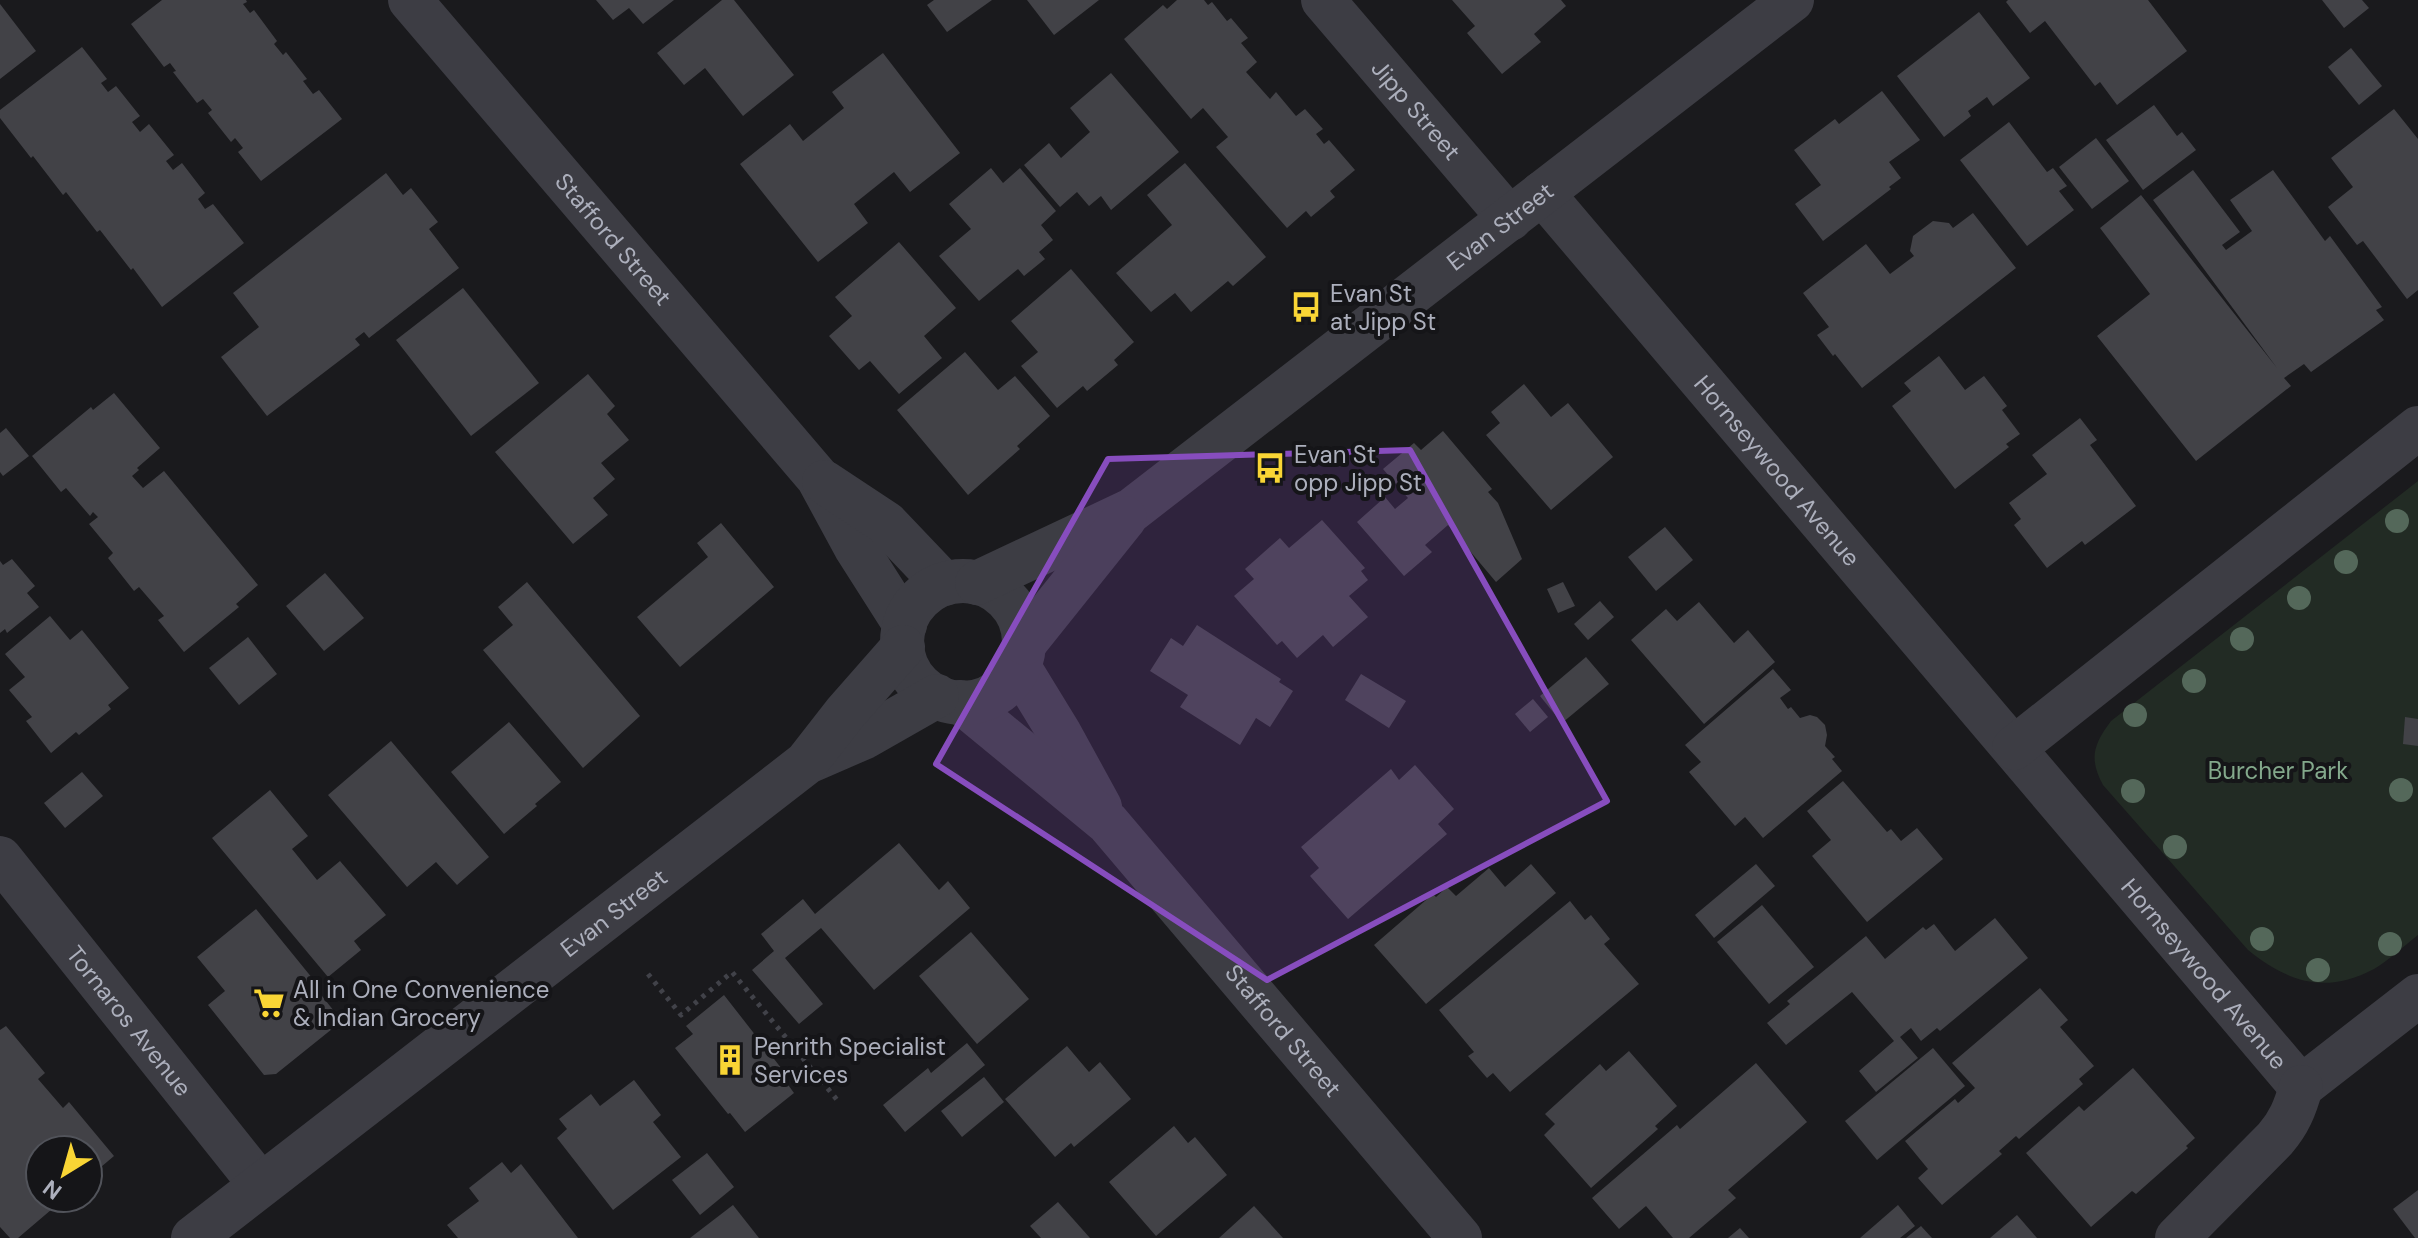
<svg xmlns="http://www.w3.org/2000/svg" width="2418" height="1238" font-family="'DM Sans',sans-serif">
  <rect width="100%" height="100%" fill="#1a1a1d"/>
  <path fill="#222b24" d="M2418,481V935C2404,946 2389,960 2374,969C2325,995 2288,982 2248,950L2103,785C2089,759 2093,745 2111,721Z"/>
  <g fill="#424247">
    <path d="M162,0H246L247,2L243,4L250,13L254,10L277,41L274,44L283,55L286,52L307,79L303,81L313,94L319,90L342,119L261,181L238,152L243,148L235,138L231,142L208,113L212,110L203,99L197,103L173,72L176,71L170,63L164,67L131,24Z"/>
    <path d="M596,0H674L643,24L629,8L613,20Z"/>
    <path d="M722,0H734L794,75L743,116L705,68L684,85L657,53Z"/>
    <path d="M934,0H992L947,32L927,5Z"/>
    <path d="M1027,0H1099L1054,35Z"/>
    <path d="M1177,0H1204L1208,5L1212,2L1227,21L1231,18L1248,38L1241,43L1257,62L1246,72L1270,99L1276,92L1296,116L1305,109L1323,129L1316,134L1324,144L1329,140L1355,170L1330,191L1335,197L1311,217L1306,211L1287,228L1216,147L1228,137L1203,108L1191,119L1124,39L1163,5L1167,9Z"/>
    <path d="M1452,0H1561L1566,6L1534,34L1541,42L1502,74L1467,33L1475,26Z"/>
    <path d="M2008,0H2148L2187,51L2117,105L2100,82L2095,86L2045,21L2030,33L2006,2Z"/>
    <path d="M2322,0H2362L2369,8L2344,28Z"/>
    <path d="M0,4L36,51L0,79Z"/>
    <path d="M1979,12L2030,78L1993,106L1987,97L1968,111L1971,116L1944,137L1897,76Z"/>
    <path d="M82,47L107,79L101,83L108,92L116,86L140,116L132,122L140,132L149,124L174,155L166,161L173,170L182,163L205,193L198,199L205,209L213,204L244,243L162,307L133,268L131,270L100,230L97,232L66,192L63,195L33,156L31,158L0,118V110Z"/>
    <path d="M2351,48L2382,86L2359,105L2328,67Z"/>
    <path d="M883,53L960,153L910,192L894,172L854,204L868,223L818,262L740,164L790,124L803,141L844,108L832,92Z"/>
    <path d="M1111,73L1179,152L1111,210L1101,196L1089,206L1077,192L1060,207L1024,165L1049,143L1061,158L1090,132L1070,108Z"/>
    <path d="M1882,91L1920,140L1889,162L1901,178L1889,187L1891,189L1823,241L1795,204L1821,185L1794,150L1835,119L1839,124Z"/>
    <path d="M2154,105L2177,136L2182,132L2196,150L2143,190L2106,140Z"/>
    <path d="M2394,109L2418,139V290L2407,299L2363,241L2357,245L2328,207L2353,187L2331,158Z"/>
    <path d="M2009,122L2047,172L2053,168L2067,186L2059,191L2074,210L2027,246L1960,160Z"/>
    <path d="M2096,138L2129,181L2092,209L2059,167Z"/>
    <path d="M1185,163L1266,257L1233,286L1228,281L1191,312L1175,293L1151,312L1116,273L1172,225L1147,195Z"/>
    <path d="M991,168L1003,183L1020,168L1056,211L1041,225L1053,240L1039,252L1045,259L1024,276L1018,269L979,301L939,256L971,229L949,204Z"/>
    <path d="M2193,170L2240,232L2222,245L2226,250L2252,231L2230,200L2273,170L2325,241L2330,236L2382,307L2376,310L2384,320L2311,372L2304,364L2284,378L2291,386L2196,461L2097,336L2150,294L2100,228L2141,195L2277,368L2153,200Z"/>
    <path d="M386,173L403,195L411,188L438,222L429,229L459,268L369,338L364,332L355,339L360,345L267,416L221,357L259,327L233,293Z"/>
    <path d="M1973,213L2016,268L1862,388L1835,354L1833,356L1817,335L1829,327L1803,293L1866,244L1890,274L1914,256L1910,251L1913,236L1933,221L1949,223L1953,228Z"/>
    <path d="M899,242L956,308L924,336L942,358L899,394L870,361L859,370L829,336L852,316L835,297Z"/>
    <path d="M1071,269L1134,342L1114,360L1118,365L1087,391L1083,386L1057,408L1021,366L1038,352L1011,321Z"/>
    <path d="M463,288L539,383L471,436L396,340Z"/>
    <path d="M965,352L998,390L1015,376L1050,416L1017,446L1020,449L968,495L897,410Z"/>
    <path d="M1939,356L1965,390L1984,376L2007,406L2002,410L2020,434L2006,444L2009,447L1955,489L1892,406L1911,391L1904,383Z"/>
    <path d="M588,374L615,406L607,414L629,440L601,463L615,479L593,498L608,515L573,544L495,452Z"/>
    <path d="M1524,384L1551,417L1568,403L1613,457L1551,510L1486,435L1500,423L1491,412Z"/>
    <path d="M114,393L160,448L137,468L139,470L132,476L143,488L164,471L258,585L236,604L239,607L184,652L158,620L164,616L139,587L134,591L108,558L113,553L89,524L98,517L93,512L90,516L66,488L61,492L32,456L91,407L93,410Z"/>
    <path d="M2080,418L2097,440L2090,445L2136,506L2085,545L2082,541L2047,568L2014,525L2021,519L2009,503L2047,474L2032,455Z"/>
    <path d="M6,428L29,456L3,476L0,472V433Z"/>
    <path d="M1443,431L1492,489L1488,492L1498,503L1522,559L1496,582L1448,525L1425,545L1432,552L1404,576L1357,522L1385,497L1395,509L1408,498L1383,469L1414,443L1421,450Z"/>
    <path d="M1322,520L1365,568L1361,571L1368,580L1349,596L1368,617L1333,647L1323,635L1297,658L1282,641L1277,645L1234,596L1254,579L1245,569L1280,538L1289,548Z"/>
    <path d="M721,523L774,587L680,667L637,617L708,557L697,543Z"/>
    <path d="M1665,527L1693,560L1656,591L1628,557Z"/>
    <path d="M12,559L35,586L27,593L39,607L7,633L5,629L0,633V561L3,565Z"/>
    <path d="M325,573L364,618L324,651L286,606Z"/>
    <path d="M527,582L640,716L583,768L483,650L513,625L498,607Z"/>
    <path d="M1563,582L1575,606L1558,613L1547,589Z"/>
    <path d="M1600,601L1614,617L1588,640L1574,624Z"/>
    <path d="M1699,602L1734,643L1748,630L1775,662L1704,724L1631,640L1666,609L1677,621Z"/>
    <path d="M50,616L70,640L82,630L129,688L108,705L111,709L79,735L76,732L51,753L26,721L32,717L9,690L25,677L5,654Z"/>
    <path d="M1197,625L1281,679L1279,682L1293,691L1270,727L1256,718L1240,745L1180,707L1188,695L1150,671L1171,638L1183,646Z"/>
    <path d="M248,637L277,674L239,705L209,668Z"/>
    <path d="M1586,657L1609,684L1562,723L1540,696Z"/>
    <path d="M1773,669L1791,690L1780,698L1788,709L1791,707L1800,718L1810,715L1817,717L1825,725L1827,735L1825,746L1835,757L1832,759L1842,771L1763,838L1745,817L1735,826L1689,772L1701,762L1685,745Z"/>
    <path d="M1361,674L1406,701L1389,728L1345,700Z"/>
    <path d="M1533,699L1548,717L1530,732L1515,714Z"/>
    <path d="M2405,717L2418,719V746L2403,744Z"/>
    <path d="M509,722L561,782L535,804L537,806L504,834L451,772Z"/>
    <path d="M391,741L489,857L457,885L436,862L407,887L328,795Z"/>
    <path d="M1415,765L1454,809L1438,824L1447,834L1348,919L1310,876L1319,868L1301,847L1391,769L1399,780Z"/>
    <path d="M82,772L103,796L65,828L44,803Z"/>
    <path d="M1843,781L1887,832L1891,829L1901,841L1917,828L1943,859L1867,922L1812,856L1831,840L1807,811Z"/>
    <path d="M270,790L308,836L292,849L317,880L340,861L386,915L354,941L361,950L328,977L212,838Z"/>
    <path d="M899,843L939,890L948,881L970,908L874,990L821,928L785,958L823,1004L799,1024L752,970L774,951L761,934L803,899L815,914Z"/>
    <path d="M1531,864L1556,893L1426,1004L1374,945L1433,894L1436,897L1447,887L1456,896L1489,868L1505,887Z"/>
    <path d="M1756,864L1775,886L1714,938L1695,915Z"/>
    <path d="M1570,901L1585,920L1591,915L1610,939L1604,944L1639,984L1510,1092L1493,1073L1487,1078L1468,1056L1474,1052L1439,1010Z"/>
    <path d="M1762,905L1814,967L1769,1004L1717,942Z"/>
    <path d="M256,909L317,984L314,986L342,1021L276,1074L264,1075L208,1005L225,991L197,957Z"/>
    <path d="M1995,918L2028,958L1940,1031L1937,1028L1921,1041L1911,1028L1900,1037L1918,1058L1876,1092L1859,1071L1894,1041L1852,992L1786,1045L1767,1023L1790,1004L1787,1001L1866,936L1885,959L1923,927L1926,930L1934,924L1955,951Z"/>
    <path d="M971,932L1029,999L977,1044L919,976Z"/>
    <path d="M2040,988L2068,1020L2060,1027L2094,1066L2079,1079L2083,1084L2019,1139L2016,1136L1999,1151L2002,1154L1942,1205L1918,1178L1928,1169L1905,1141L1955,1099L1958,1103L1975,1088L1952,1063Z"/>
    <path d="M724,995L785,1073L781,1075L794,1093L745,1132L730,1113L728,1114L675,1048L693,1034L686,1026Z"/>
    <path d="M6,1026L45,1073L38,1079L63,1108L69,1102L114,1156L88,1178V1150H40V1198H65L18,1238H10L0,1227V1030Z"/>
    <path d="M967,1043L985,1065L905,1132L883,1105L928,1068L931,1073Z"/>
    <path d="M1067,1046L1089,1072L1100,1062L1131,1099L1074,1147L1071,1143L1055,1157L1005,1099Z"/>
    <path d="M1933,1048L1965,1086L1877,1160L1845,1121Z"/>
    <path d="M1629,1051L1677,1106L1655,1126L1658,1129L1591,1188L1544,1135L1555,1124L1545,1114L1600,1064L1606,1071Z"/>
    <path d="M1756,1063L1807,1122L1728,1190L1736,1198L1689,1238H1673L1646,1206L1619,1229L1592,1198L1677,1125L1680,1129Z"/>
    <path d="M2133,1068L2195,1138L2186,1146L2188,1148L2136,1194L2132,1191L2091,1227L2026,1153L2079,1106L2084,1111Z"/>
    <path d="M984,1077L1004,1102L962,1137L941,1111Z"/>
    <path d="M634,1080L661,1115L653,1122L681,1157L613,1210L557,1138L567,1129L559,1119L591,1094L600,1106Z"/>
    <path d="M1174,1126L1188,1143L1195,1137L1227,1175L1156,1236L1109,1182Z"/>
    <path d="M707,1153L734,1187L700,1215L672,1180Z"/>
    <path d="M502,1162L511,1173L521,1164L578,1238H458L447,1225L479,1201L469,1188Z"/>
    <path d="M2418,1190V1238H2415L2393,1209Z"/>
    <path d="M1058,1202L1090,1238H1041L1030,1226Z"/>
    <path d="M733,1205L759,1238H690Z"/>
    <path d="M1898,1205L1915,1226L1900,1238H1860Z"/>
    <path d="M1254,1206L1283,1238H1219Z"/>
    <path d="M2017,1215L2037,1238H1990Z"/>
    <path d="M1921,1226L1932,1238H1906Z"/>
    <path d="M1740,1228L1749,1238H1728Z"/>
  </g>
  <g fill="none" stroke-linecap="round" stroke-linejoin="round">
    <path stroke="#414249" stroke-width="5" stroke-dasharray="4 6" stroke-linecap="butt" d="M648,974L681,1015L732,972L838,1101"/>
    <g stroke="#3d3d44" stroke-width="44">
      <path id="s1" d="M410,0L818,478L856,548L905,625"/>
      <path id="s2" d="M1323,0L1510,219"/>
      <path id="s3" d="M1542,193L2301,1087L2418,996"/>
      <path d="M824,482L886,523L944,584"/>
      <path d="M1019,667L1060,734L1100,807"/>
      <path id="s4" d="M961,702L1108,823L1460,1238"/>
      <path d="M2014,748L2418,428"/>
      <path id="s5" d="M0,858L260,1184"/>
      <path d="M2177,1238L2275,1139C2289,1123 2295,1108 2301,1087"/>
    </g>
    <g stroke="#3d3d44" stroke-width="44">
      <circle cx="963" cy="642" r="61"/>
      <path id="s6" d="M977,583L1132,510L1792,0"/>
      <path d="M1025,643L1125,518"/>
      <path d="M812,760L865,737L937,696"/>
      <path id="s7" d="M193,1238L806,763L845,713L903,647"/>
    </g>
  </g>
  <g fill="#54685a">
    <circle cx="2397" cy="521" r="12"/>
    <circle cx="2346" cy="562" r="12"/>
    <circle cx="2299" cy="598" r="12"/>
    <circle cx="2242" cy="639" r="12"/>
    <circle cx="2194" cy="681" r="12"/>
    <circle cx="2135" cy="715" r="12"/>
    <circle cx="2401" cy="790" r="12"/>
    <circle cx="2133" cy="791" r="12"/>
    <circle cx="2175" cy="847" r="12"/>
    <circle cx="2262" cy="939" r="12"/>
    <circle cx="2390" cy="944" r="12"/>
    <circle cx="2318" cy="970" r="12"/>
  </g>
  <path fill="#874dbe" fill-opacity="0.2" stroke="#874dbe" stroke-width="6" stroke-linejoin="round" d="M1410,450L1607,801L1267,980L936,764L1108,459Z"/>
  <defs>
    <symbol id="bus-bare" viewBox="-9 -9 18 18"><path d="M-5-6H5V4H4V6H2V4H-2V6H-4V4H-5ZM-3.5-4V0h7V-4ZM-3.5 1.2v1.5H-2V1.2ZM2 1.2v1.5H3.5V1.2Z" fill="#f9d535" stroke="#151518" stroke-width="2.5" paint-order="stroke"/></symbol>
    <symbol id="supermarket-bare" viewBox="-9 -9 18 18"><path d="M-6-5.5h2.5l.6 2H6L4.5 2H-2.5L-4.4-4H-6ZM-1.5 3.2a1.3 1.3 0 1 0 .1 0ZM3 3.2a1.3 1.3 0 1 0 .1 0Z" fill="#f9d535" stroke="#151518" stroke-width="2.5" paint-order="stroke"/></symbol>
    <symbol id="building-bare" viewBox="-9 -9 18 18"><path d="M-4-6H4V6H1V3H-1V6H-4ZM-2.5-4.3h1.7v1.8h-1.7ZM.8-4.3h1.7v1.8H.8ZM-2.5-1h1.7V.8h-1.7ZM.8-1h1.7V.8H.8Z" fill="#f9d535" stroke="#151518" stroke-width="2.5" paint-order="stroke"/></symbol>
  </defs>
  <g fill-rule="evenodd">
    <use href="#bus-bare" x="1284" y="285" width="44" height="44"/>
    <use href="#bus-bare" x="1248" y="446" width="44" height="44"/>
    <use href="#supermarket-bare" x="247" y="981" width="44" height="44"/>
    <use href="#building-bare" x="708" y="1038" width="44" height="44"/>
  </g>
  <g text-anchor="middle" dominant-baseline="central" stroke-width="8" stroke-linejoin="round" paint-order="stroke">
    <g font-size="24" fill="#acafbc" stroke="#151518">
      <text stroke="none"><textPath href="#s2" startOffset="144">Jipp Street</textPath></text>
      <text stroke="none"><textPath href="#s6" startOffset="636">Evan Street</textPath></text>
      <text stroke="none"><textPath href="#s1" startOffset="314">Stafford Street</textPath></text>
      <text stroke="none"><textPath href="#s3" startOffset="364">Hornseywood Avenue</textPath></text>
      <text stroke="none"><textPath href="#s7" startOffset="532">Evan Street</textPath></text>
      <text stroke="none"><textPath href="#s3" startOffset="1024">Hornseywood Avenue</textPath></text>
      <text stroke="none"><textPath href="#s5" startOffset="208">Tornaros Avenue</textPath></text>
      <text stroke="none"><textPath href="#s4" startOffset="462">Stafford Street</textPath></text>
    </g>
    <g font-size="24" fill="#acafbc" stroke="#151518" text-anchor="start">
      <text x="1330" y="293">Evan St<tspan x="1330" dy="28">at Jipp St</tspan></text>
      <text x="1294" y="454">Evan St<tspan x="1294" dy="28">opp Jipp St</tspan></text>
      <text x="293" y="989">All in One Convenience<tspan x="293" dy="28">&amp; Indian Grocery</tspan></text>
      <text x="754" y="1046">Penrith Specialist<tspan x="754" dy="28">Services</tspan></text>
    </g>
    <g font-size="24" fill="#83a88b" stroke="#151518">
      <text x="2278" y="770">Burcher Park</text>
    </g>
  </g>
  <g transform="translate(64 1174) rotate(217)"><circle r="38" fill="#151518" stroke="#51535a" stroke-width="2"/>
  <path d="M0-6L14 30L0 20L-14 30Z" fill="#f9d535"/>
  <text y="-12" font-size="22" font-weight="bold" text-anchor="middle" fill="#acafbc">N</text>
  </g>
</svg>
